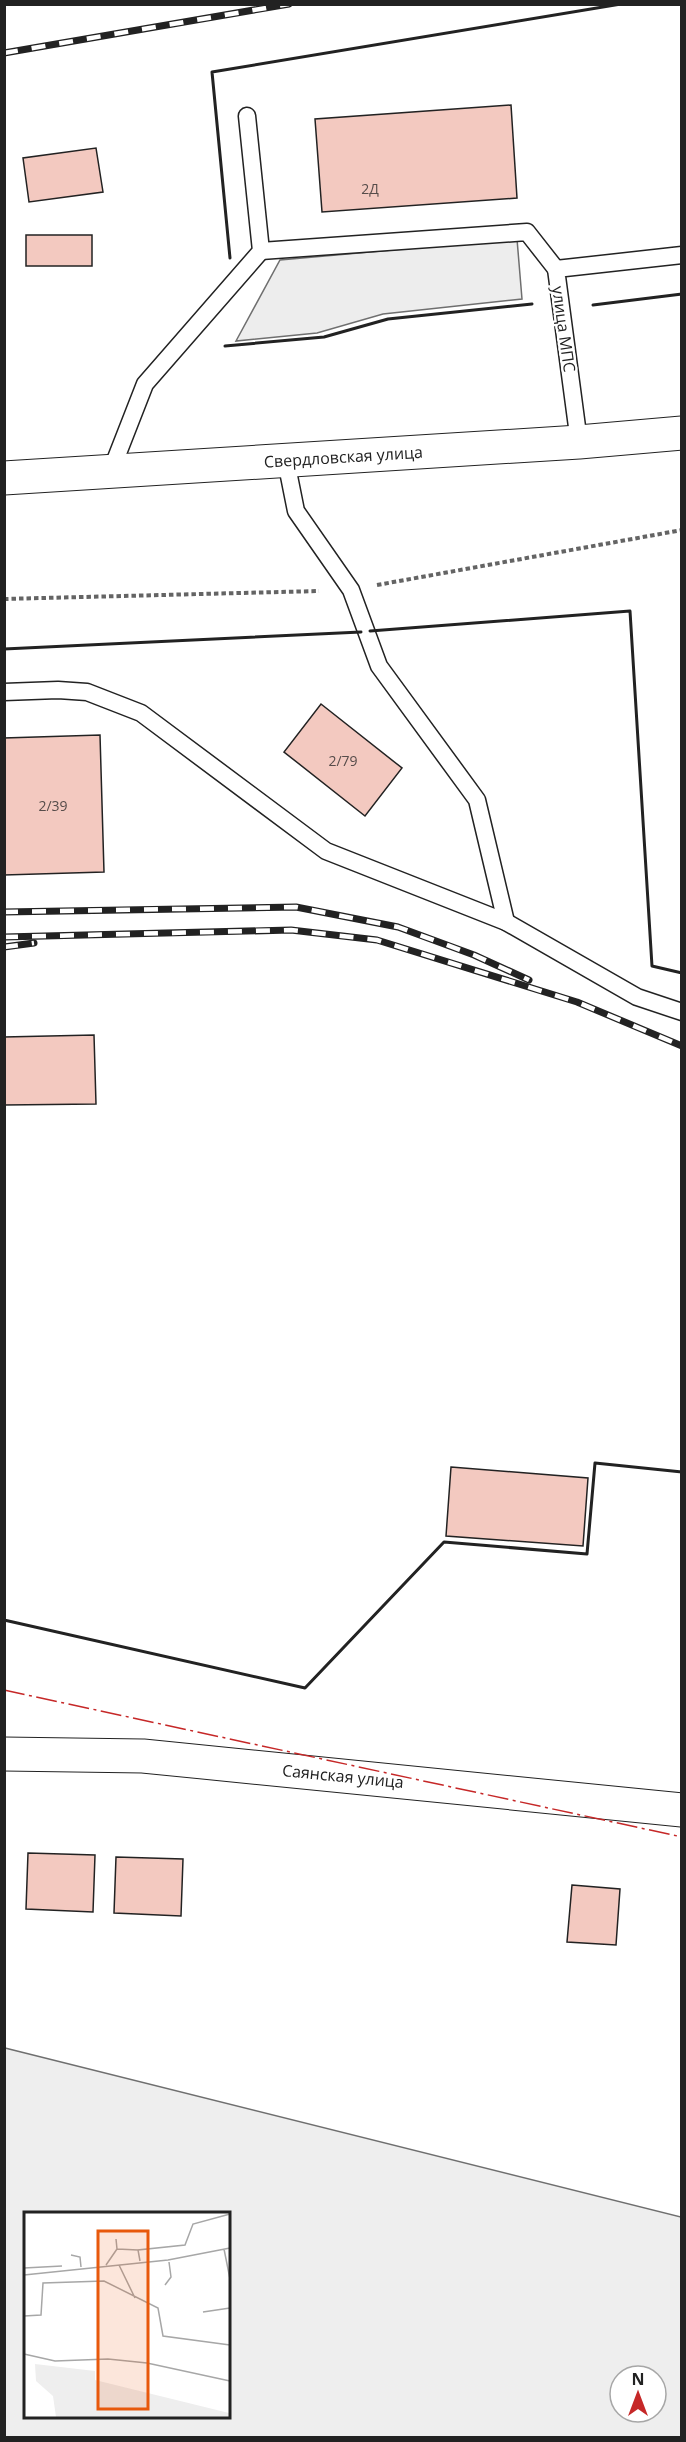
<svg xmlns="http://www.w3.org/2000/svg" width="686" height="2442" font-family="'Open Sans',sans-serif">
  <rect width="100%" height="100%" fill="#fff"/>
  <path fill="#eee" stroke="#6f6f6f" stroke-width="1.5" fill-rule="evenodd" d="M5,2048L681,2217V2437H5ZM26,2214H228V2416H26ZM620,2376H656V2412H620Z"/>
  <path fill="#ededed" stroke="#6f6f6f" stroke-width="1.5" d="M517,239L522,299L383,314L317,333L236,341L280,260Z"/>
  <g fill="#f3c9c0" stroke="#222" stroke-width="1.5">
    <path d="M511,105L517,198L322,212L315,119Z"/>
    <path d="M96,148L103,192L29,202L23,158Z"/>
    <rect x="26" y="235" width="66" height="31"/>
    <path d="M321,704L402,768L365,816L284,752Z"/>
    <path d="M100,735L104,872L4,875V738Z"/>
    <path d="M94,1035L96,1104L4,1105V1037Z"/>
    <path d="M451,1467L588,1478L583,1546L446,1536Z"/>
    <path d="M28,1853L95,1855L93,1912L26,1909Z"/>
    <path d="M116,1857L183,1859L181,1916L114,1913Z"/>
    <path d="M572,1885L620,1889L616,1945L567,1942Z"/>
  </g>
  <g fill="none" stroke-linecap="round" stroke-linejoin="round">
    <defs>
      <g id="service">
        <path d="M261,251L527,232L556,269"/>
        <path d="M579,442L556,269L682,255"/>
        <path d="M286,461L296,511L351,590L379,666L477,800L506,922"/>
        <path d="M111,471L145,384L261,251L247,116"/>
        <path d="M4,692L58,690L87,692L141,713L326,851L506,922L637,997L682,1012"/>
      </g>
      <g id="minor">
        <path id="s1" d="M4,1754L143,1756L682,1810"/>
      </g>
      <g id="trunk">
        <path id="s2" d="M4,478L579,442L682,433"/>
      </g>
    </defs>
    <use href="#service" stroke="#222" stroke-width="19"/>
    <use href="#minor" stroke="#222" stroke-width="35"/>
    <use href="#trunk" stroke="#222" stroke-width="35"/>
    <g stroke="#646464" stroke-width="4" stroke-dasharray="4.5 3" stroke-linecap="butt">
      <path d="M377,585L682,530"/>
      <path d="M4,599L319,591"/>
    </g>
    <use href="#service" stroke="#fff" stroke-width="16"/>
    <use href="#minor" stroke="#fff" stroke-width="33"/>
    <use href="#trunk" stroke="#fff" stroke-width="33"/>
    <defs>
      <g id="rail">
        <path d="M4,53L289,4"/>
        <path d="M4,912L296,907L398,927L474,955L529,980"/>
        <path d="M4,937L291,930L377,940L577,1002L682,1046"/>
        <path d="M4,947L34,943"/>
      </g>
    </defs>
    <use href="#rail" stroke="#222" stroke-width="7"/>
    <use href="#rail" stroke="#fff" stroke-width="4.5" stroke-dasharray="14" stroke-linecap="butt"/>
    <g stroke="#222" stroke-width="3">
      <path d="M230,258L212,72L621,4"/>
      <path d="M593,305L682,294"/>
      <path d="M225,346L324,337L388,319L532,304"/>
      <path d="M370,631L630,611L652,966L682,973"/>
      <path d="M4,649L361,632"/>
      <path d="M4,1620L305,1688L444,1542L587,1554L595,1463L682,1472"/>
    </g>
    <path stroke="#c62828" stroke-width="1.5" stroke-dasharray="21 4.5 3 4.5" stroke-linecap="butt" d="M4,1690L682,1837"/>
  </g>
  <g text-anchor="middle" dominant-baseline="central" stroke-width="4.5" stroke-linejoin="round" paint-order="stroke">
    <g font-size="14" fill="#564c4a">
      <text x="370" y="188">2Д</text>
      <text x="343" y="760">2/79</text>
      <text x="53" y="805">2/39</text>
    </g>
    <g font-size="16" fill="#222" stroke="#fff">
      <text transform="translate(564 329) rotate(82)">улица МПС</text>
      <text stroke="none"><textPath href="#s2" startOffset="340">Свердловская улица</textPath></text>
      <text stroke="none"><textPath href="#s1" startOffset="340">Саянская улица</textPath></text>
    </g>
  </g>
  <g transform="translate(24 2212)">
    <rect width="206" height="206" fill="#fff"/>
    <path d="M11,152L71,159V168L205,201V205H32L29,184L12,169Z" fill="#eee"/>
    <path fill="none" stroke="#a7a7a7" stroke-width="1.5" d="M93,37L114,38M200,37L206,67M47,43L56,45L57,55M116,49L114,38L161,33L169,12L206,2M82,53L93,37L92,27M95,53L111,86M0,56L38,54M0,63L144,48L206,36M141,73L147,65L145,50M179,100L206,96M0,104L17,103L19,71L80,69L134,96L139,124L206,133M0,142L31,149L84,147L123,151L206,169"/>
    <path fill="#e8590c" fill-opacity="0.15" stroke="#e8590c" stroke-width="3" d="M74,19H124V197H74Z"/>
    <rect width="206" height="206" fill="none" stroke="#222" stroke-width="3"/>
  </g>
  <rect width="686" height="2442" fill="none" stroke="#222222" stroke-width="12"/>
  <g transform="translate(638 2394)"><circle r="28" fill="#ffffff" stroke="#a7a7a7" stroke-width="1.5"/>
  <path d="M0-4.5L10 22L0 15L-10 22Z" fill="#c62828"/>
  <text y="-9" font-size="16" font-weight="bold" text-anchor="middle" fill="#222222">N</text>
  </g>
</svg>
